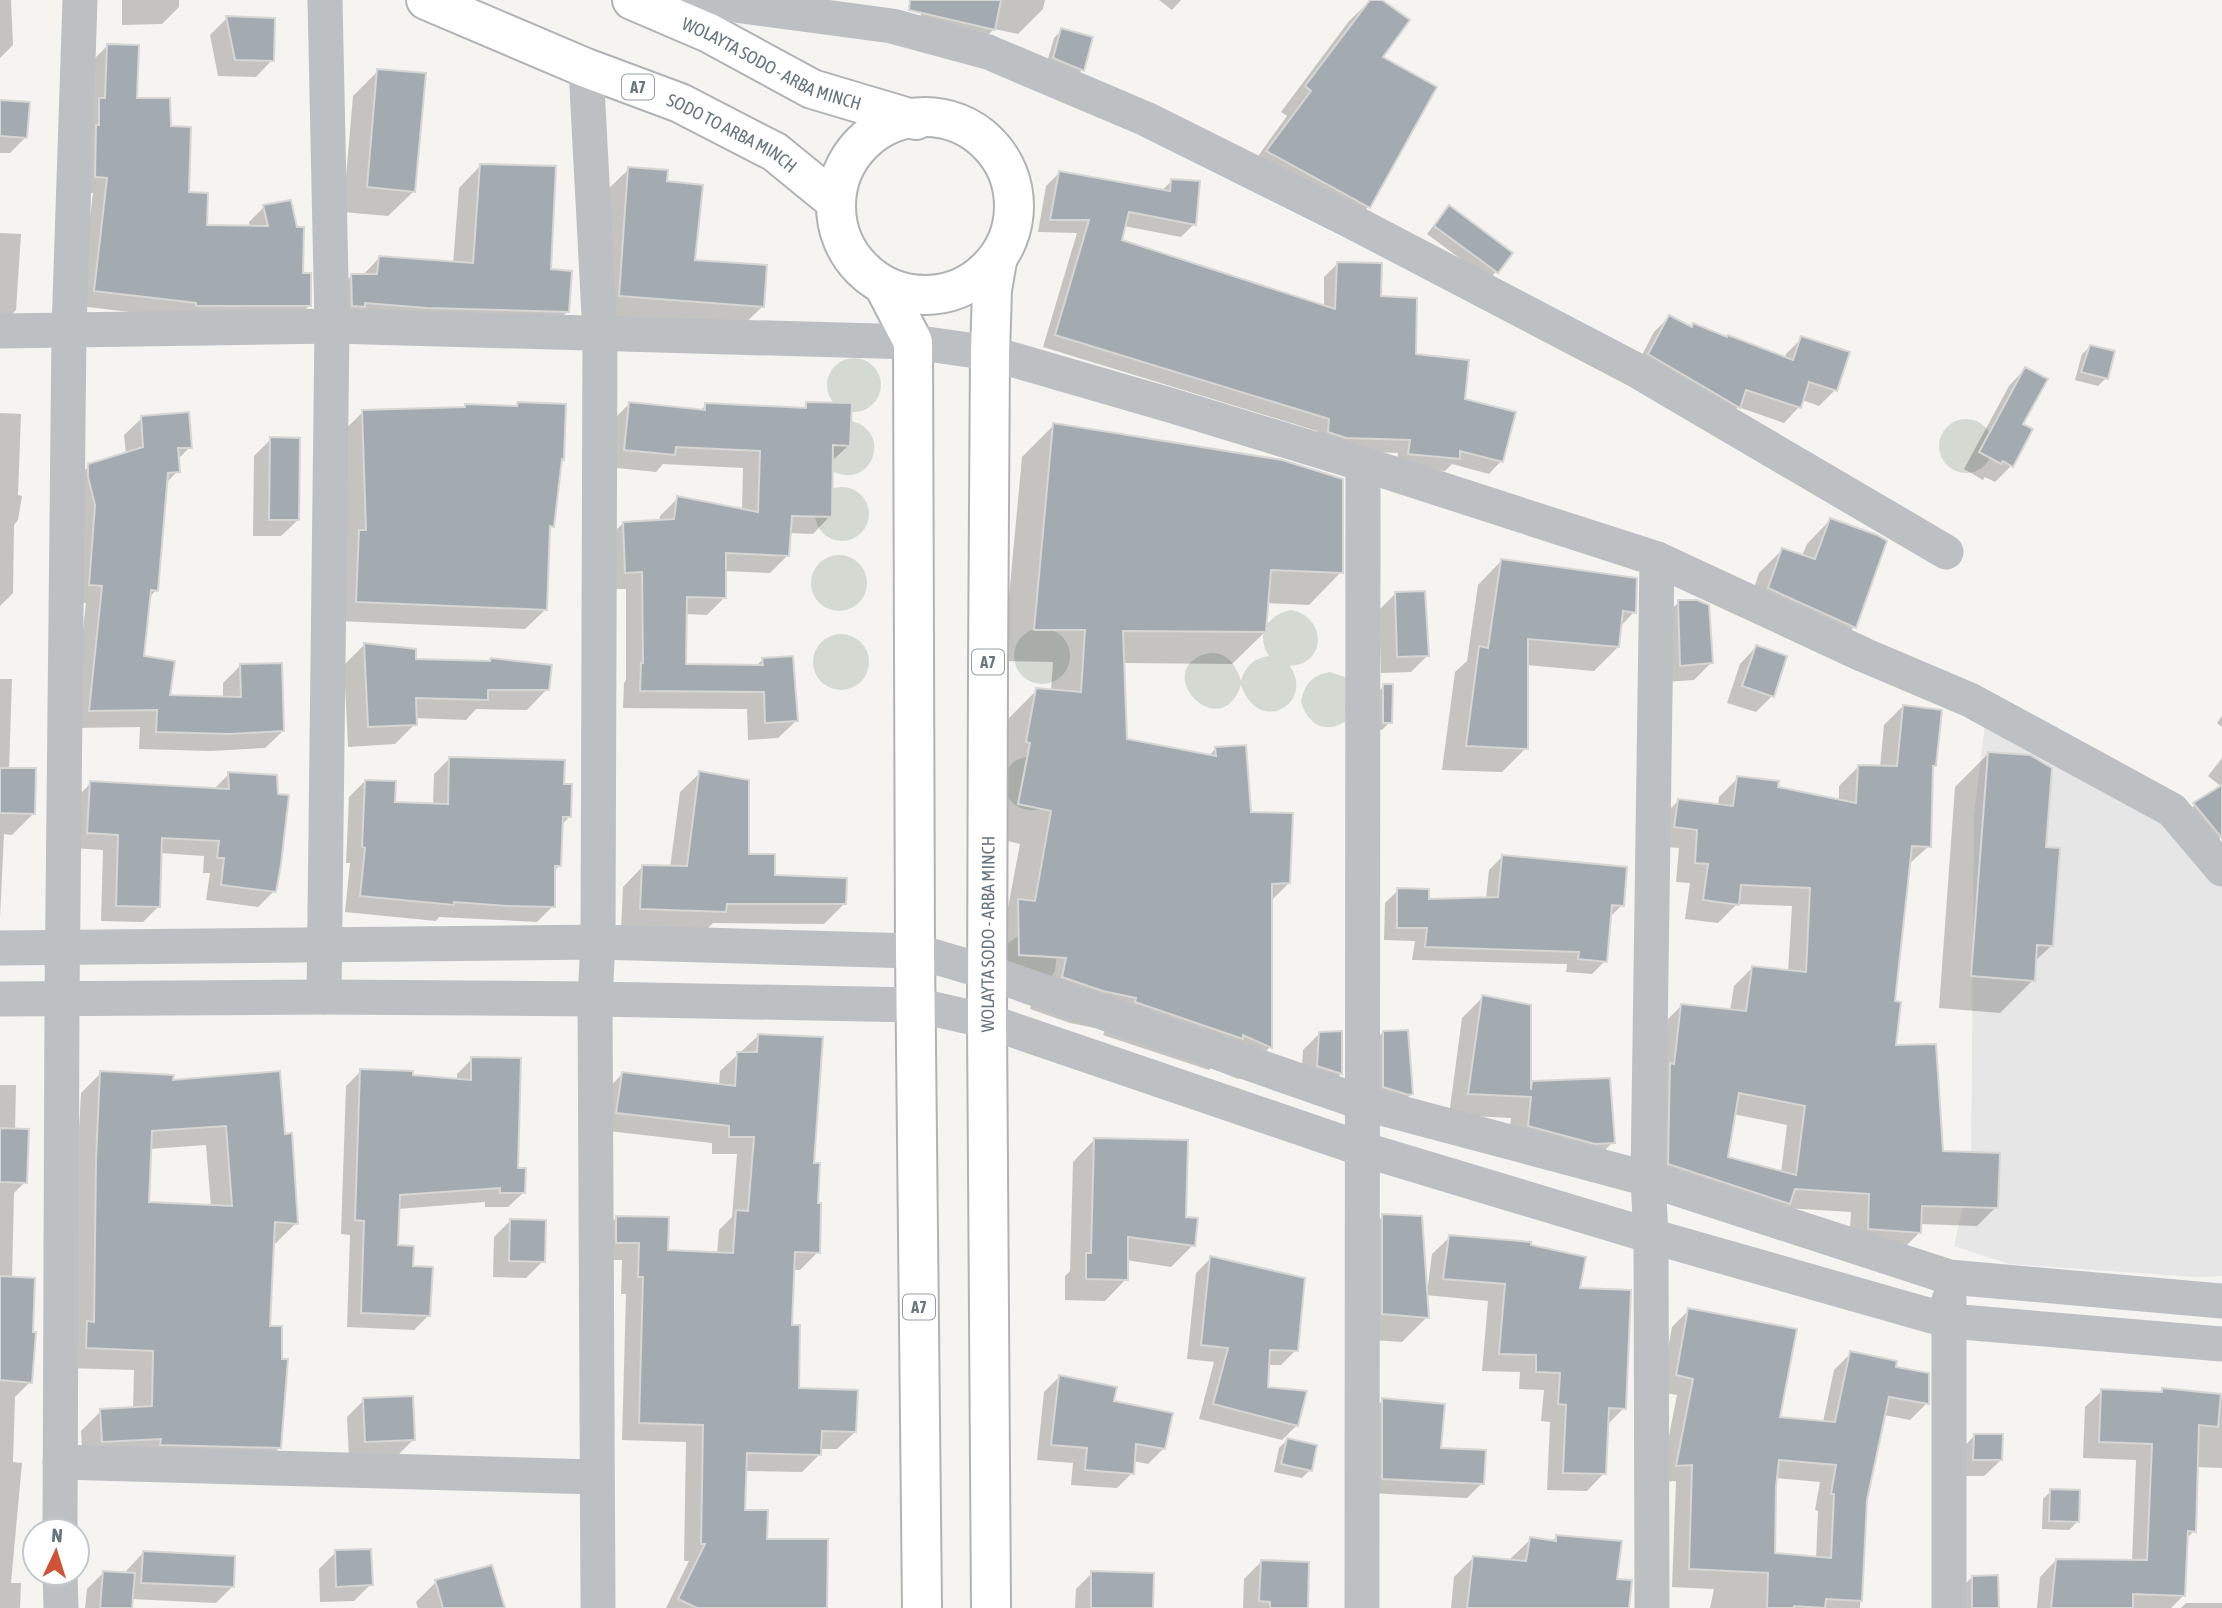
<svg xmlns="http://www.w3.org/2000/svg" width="2222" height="1608" font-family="'Asap Condensed',sans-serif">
  <rect width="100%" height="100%" fill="#f5f4f1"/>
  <path fill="#e5e6e5" d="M1987,706L2165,802L2222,873V1276L2196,1277L2009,1264L1954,1246L1971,1172L1974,817Z"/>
  <g fill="#d4d9d1">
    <circle cx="854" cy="385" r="27"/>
    <circle cx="1966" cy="446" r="27"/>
    <path d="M848,420C897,430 870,497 827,468L820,441Z"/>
    <circle cx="842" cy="514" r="27"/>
    <circle cx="839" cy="583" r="28"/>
    <path d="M1291,610C1327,617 1327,664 1290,666C1315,703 1259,737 1241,685C1221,745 1153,675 1202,655C1223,647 1236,663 1241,681C1245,666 1254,658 1269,656C1255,635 1267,615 1291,610Z"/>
    <circle cx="1042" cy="656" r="28"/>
    <circle cx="841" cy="662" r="28"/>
    <path d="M1330,672L1347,678L1350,718C1329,735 1309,728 1301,702C1304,684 1312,675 1330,672Z"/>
    <path d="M1032,756L1045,807C1028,814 1016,809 1006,795C1004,772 1006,759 1032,756Z"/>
    <path d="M1022,933L1057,953L1055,971L1050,978L1018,984L1003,953L1007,944Z"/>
  </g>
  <g fill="#0003" fill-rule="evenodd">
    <path d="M0,0H11L13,45L0,58Z"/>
    <path d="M122,0H179V7L162,24L122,25Z"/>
    <path d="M924,0H1045L1043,9L1018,34L994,29L968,55L915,43Z"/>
    <path d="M1159,0H1181L1172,10Z"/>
    <path d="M1371,0H1379L1380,58L1369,206L1344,232L1243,177L1287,116L1281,112L1349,21Z"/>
    <path d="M227,18L272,60L256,77L218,76L210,35Z"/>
    <path d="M1062,30L1082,70L1074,78L1046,66L1054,38Z"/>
    <path d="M107,46L135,100L169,128L187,194L205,227L250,228L249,222L264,207L301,274L310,305L294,321L181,318L79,306L93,193L80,192L92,61Z"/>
    <path d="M378,71L414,191L388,216L343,212L353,96Z"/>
    <path d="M0,102L26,137L10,153H0Z"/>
    <path d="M480,166L549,271L567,312L545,333L345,324L330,297L352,275L362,276L380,257L453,264L459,188Z"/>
    <path d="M629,169L693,261L762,307L738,330L596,319L605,192Z"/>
    <path d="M1059,173L1161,191L1172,181L1194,224L1181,237L1124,226L1120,241L1324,307V277L1337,264L1379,298L1414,356L1464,400L1501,461L1489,474L1452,464L1445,471L1396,466L1398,453L1332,450L1316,445L1317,431L1043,347L1077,233L1038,232L1046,186Z"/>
    <path d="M1442,215L1510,254L1489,280L1427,234Z"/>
    <path d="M0,233L21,234L16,310L0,326Z"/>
    <path d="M1669,317L1690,328L1694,325L1785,359L1786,354L1802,338L1835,390L1819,406L1802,400L1799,407L1784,423L1738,407L1723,422L1634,370L1654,332Z"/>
    <path d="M2090,347L2106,378L2098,386L2075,380L2082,354Z"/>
    <path d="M2025,369L2021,425L2011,466L1995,482L1985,477L1983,480L1964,469L2009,386Z"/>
    <path d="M518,404L562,459L560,461L552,526L548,530L546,609L525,629L337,621L342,432L363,412L514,408Z"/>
    <path d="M629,404L700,411L706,405L802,409L807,404L849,445L831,462L830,516L813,534L789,533L788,555L770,573L725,571L724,598L707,615L685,614V666H756L763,659L796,721L778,738L748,740L747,709L623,708L624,683L626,680V589H608L606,541L623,523L659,522L660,516L678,498L742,511L743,468L663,464L656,472L607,467L612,421Z"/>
    <path d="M0,413L21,414L18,495L22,496L18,520L14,525L13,593L0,606Z"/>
    <path d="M142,418L190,447L177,460L178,471L165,484L156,590L149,598L143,658L168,697L223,698V683L241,665L283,731L265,748L211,751L139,749L140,727L72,728L86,603L72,602L71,483L89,466L126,454L124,435Z"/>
    <path d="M1054,425L1341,572L1309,605L1267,603L1265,632L1232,664L1122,663L1125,740L1208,757L1216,748L1249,814L1289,883L1271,901L1270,1047L1238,1079L1211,1068L1209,1070L1103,1035L1105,1030L1070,1023L1030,1009L1034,990L987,987V933L1007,913L1020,844L987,836L1004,723L1037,690L1051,691L1053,662L1003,661L1022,457Z"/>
    <path d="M271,439L298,520L281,536H253L254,456Z"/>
    <path d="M1830,520L1854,627L1831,651L1746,612L1759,573L1782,550L1802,556L1807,544Z"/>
    <path d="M1502,560L1634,612L1620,627L1618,647L1594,671L1526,665V748L1502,772L1442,770L1455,672L1467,661L1478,585Z"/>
    <path d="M1395,594L1428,655L1411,672L1381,673L1379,610Z"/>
    <path d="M1679,602L1711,663L1694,680L1664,682L1662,619Z"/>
    <path d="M364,645L414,661L488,663L491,660L547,689L527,710L476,709L466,720L415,718V724L395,744L348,747L344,665Z"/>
    <path d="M1756,647L1772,696L1756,712L1727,703L1740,664Z"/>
    <path d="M0,679H12L9,770L33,814L12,835L4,834L0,918Z"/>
    <path d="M1384,686L1390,722L1382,730H1376V694Z"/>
    <path d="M1903,706L1935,766L1932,769L1929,846L1908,865L1893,1003L1894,1047L1942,1153L1996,1207L1977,1226L1920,1224V1232L1901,1251L1849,1248L1851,1212L1784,1208L1650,1183L1662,1025L1681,1006L1730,1011L1734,986L1753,967L1788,972L1792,906L1737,904L1718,923L1685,919L1690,883L1676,882L1679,848L1656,846L1659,820L1678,801L1718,806L1719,797L1738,778L1776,788L1839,801V786L1858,767H1880L1884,725ZM1733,1114L1787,1125L1781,1173L1726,1158Z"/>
    <path d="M2222,716V727L2217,723Z"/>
    <path d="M1988,754L2044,848L2051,946L2034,962L2033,980L2000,1013L1939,1008L1955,787Z"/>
    <path d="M450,758L562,786L570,816L561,826L559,866L553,872V906L537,922L439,917L436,921L345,912L350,863H346L349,797L365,781L394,804L433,805L434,774Z"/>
    <path d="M2222,758V787L2208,776Z"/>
    <path d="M700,773L747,856L774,877L844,904L824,924L713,923L705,931L621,929L623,887L642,867L670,868L680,792Z"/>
    <path d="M229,774L274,891L258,907L206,900L210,873H203L204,856L160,853L159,906L143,922L101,921L103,850L73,848L75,799L91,783L213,790Z"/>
    <path d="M2213,792L2222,806V837L2212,843L2186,812Z"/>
    <path d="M1502,857L1622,905L1609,918L1605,961L1592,974L1566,972L1567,964L1412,960L1415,941L1384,940L1385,903L1398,890L1427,900L1486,899L1489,870Z"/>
    <path d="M1483,997L1529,1086L1533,1083L1613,1142L1592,1163L1508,1147L1511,1118L1449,1115L1462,1018Z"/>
    <path d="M1383,1032L1411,1094L1395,1110L1367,1104V1049Z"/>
    <path d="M1341,1033V1074L1324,1090L1301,1082L1303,1050L1319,1034Z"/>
    <path d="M758,1036L812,1165L818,1252L800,1270H793L791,1327L797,1390L855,1432L837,1449H820L819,1455L802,1472L745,1471L744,1511L765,1540L825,1608H666L689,1561H684L686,1442L622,1440L626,1294H621L622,1260H599V1235L617,1217L666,1251L717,1254L719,1230L732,1217L737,1154H712V1143L600,1130L605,1092L622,1074L719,1086L720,1071Z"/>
    <path d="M472,1059L523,1193L508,1207H485V1202L398,1209L396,1246L411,1268L429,1315L414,1330L347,1327L350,1235L341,1234L346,1086L361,1071L457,1080V1074Z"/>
    <path d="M101,1073L172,1082L283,1136L296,1223L276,1243H272L268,1328L280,1447L260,1467L83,1461L81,1431L101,1411L133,1409L134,1370L66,1368L81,1093ZM206,1145L211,1207L147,1203L149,1149Z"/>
    <path d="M0,1085H16L15,1130L25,1182L14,1193L12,1279L30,1382L15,1397L13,1462L22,1463L11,1583H21L20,1608H0Z"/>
    <path d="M1094,1140L1184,1218L1193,1245L1171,1267L1126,1260V1279L1105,1301L1065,1300V1276L1070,1271L1073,1162Z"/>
    <path d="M1383,1216L1427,1293L1432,1254L1450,1237L1578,1290L1624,1408L1606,1426L1604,1473L1587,1491L1547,1490L1550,1422L1541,1421L1544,1390L1519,1389L1520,1372L1482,1371L1488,1301L1425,1295L1427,1317L1402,1342L1358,1339V1241Z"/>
    <path d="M510,1221L543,1261L526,1278L493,1277L494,1237Z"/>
    <path d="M1211,1258L1296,1350L1281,1365H1267L1266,1389L1297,1425L1282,1440L1199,1419L1214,1362L1187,1359L1196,1273Z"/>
    <path d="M1689,1310L1778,1418L1823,1422L1834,1370L1851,1353L1894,1368L1927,1403L1910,1420L1884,1415L1866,1500L1860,1608H1710L1714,1589L1672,1587L1676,1481L1660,1482L1677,1395L1660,1392L1672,1327ZM1775,1478L1820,1482L1815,1510L1818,1511L1816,1559L1773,1555Z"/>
    <path d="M1059,1377L1112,1403L1163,1449L1148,1464L1133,1461L1132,1473L1117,1488L1071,1485L1073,1463L1037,1460L1044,1392Z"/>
    <path d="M2163,1390L2222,1396V1468L2196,1467L2194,1531L2186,1539L2184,1595L2171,1608H2037L2040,1577L2056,1560L2132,1562L2136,1460L2083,1458L2085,1407L2102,1391L2159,1393Z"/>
    <path d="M364,1400L414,1439L397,1456L349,1458L347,1417Z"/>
    <path d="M1383,1400L1439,1450L1482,1483L1467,1498L1368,1493V1415Z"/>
    <path d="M1974,1436L2001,1460L1984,1476H1957L1958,1453Z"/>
    <path d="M1287,1440L1310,1470L1302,1478L1274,1472L1279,1448Z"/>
    <path d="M2051,1491L2077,1522L2069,1530L2042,1529L2043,1499Z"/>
    <path d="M1557,1536L1615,1580L1627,1608H1451L1454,1577L1473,1558L1511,1562V1558L1531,1539L1551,1542Z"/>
    <path d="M336,1552L371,1584L354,1601L320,1602L319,1569Z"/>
    <path d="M143,1553L233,1586L216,1603L131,1599V1608H85L87,1589L103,1573L126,1574L127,1570Z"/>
    <path d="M1261,1562L1308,1608H1243L1244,1579Z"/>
    <path d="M1092,1573L1150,1608H1075L1076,1589Z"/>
    <path d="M1972,1577L1997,1608H1965L1964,1585Z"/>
    <path d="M436,1582L503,1608H418L416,1602Z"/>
    <path d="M2186,1603H2222V1608H2181Z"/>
  </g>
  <g fill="#a4abb0" stroke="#d6d6d4" stroke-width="2" fill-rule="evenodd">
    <path d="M910,0H1001L995,30L909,10Z"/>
    <path d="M1370,0H1382L1410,20L1383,57L1437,87L1370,208L1266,151L1311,91L1305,86Z"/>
    <path d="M226,16L275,18L274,61L235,60Z"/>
    <path d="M1061,28L1093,37L1084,71L1053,58Z"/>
    <path d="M107,44L139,45L137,98H170L171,126L191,127L189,192L208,193L207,225L268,226L263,205L291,200L297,227H304L303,273H311V306H196V303L94,291L107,178L95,177L96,125H99V98H105Z"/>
    <path d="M377,69L426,73L415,192L367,187Z"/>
    <path d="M0,100L30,102L27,138L0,136Z"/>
    <path d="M480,164L556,166L551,269L572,271L569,312L427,308L365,303V307L352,306L351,274H377L379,256L473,263Z"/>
    <path d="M628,167L668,170L667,181L703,185L695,260L767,265L764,307L619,296Z"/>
    <path d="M1059,171L1170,191L1171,179L1200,181L1196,225L1129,212L1122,240L1335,309L1337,262L1382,263L1381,296L1417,298L1416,354L1469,360L1465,399L1516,412L1503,462L1460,451V459L1408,454L1410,440L1346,438L1328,432L1329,419L1055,335L1089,220H1050Z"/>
    <path d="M1449,205L1513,253L1498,273L1434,226Z"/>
    <path d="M1669,315L1692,327L1693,323L1727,337L1728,335L1793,360L1801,336L1850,352L1837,391L1809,382L1801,408L1746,390L1740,408L1648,354Z"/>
    <path d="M2090,345L2115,351L2108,379L2081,372Z"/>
    <path d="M2025,367L2048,379L2023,424L2033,429L2013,467L2003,461L2001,464L1979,452Z"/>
    <path d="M518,402L566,404L564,460L562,459L554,527L550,526L547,610L356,602L359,530H366L362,410L465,407V404L517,406Z"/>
    <path d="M629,402L705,410V403L806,408V402L852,403L850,446L833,445L832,517L792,516L789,556L726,553V598L687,597L686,664L763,665L762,658L793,656L798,721L765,723L764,692L640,691L641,663H643L642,572L625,573L623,522L674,519L677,496L758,512L760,451L676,447L675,455L624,450Z"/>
    <path d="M189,412L192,448H178L180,472L168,473L158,591L151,590L144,656L175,661L170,695L241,697L240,664L282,663L284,731L230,734L156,732L157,710L89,711L102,586L89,585L95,505L88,477V464L143,447L141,416Z"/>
    <path d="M1053,423L1282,460L1343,479V573L1271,570L1266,632L1123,631L1127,739L1216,756L1215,747L1246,745L1251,812L1293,813L1290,883L1272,884V1048L1243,1035V1039L1135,1002L1136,998L1103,991L1062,977L1066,958L1019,955L1018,899L1035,901L1051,811L1018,804L1030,743L1026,742L1036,688L1081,692L1085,630H1034Z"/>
    <path d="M270,437L300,438L299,520H269Z"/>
    <path d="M1830,518L1877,535L1887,541L1856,628L1768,588L1782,548L1815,559Z"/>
    <path d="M1501,559L1637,578L1636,613L1623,611L1619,647L1528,639V749L1466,746L1479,646L1488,648Z"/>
    <path d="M1425,591L1429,656L1397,657L1395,592Z"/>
    <path d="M1678,600H1697L1709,605L1713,663L1680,666Z"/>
    <path d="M364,643L416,649V659L490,661L491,658L552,665L549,690H488V700L416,698L417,725L368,727Z"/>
    <path d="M1756,645L1787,656L1774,697L1742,686Z"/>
    <path d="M1383,684H1393L1392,723H1383Z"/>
    <path d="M1903,705L1942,710L1936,766H1933L1931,847L1912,846L1895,1001L1901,1002L1896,1045L1936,1044L1943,1151L2000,1153L1998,1208L1922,1206L1921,1233L1868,1229L1869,1194L1795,1189L1790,1204L1668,1164L1670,1063L1674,1064L1681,1004L1746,1011L1752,966L1806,972L1810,888L1741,885L1739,905L1703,900L1708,864L1695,863L1697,830L1674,827L1678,799L1733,806L1737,776L1779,781L1778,787L1856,803L1858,765L1897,766ZM1739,1093L1805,1106L1796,1175L1728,1157Z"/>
    <path d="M1988,752L2030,755L2052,768L2046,847L2060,848L2053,946L2037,945L2035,981L1971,976Z"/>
    <path d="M449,757L565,760L564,784H572L571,817H563L561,866H555V907L507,906L454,902V905L360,896L365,848L362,847L365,780L396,781L395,802L448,804Z"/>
    <path d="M0,768H36L35,814L0,813Z"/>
    <path d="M699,771L749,780V854H775V875L847,878L846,904H727L726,912L640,909L642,865L687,866Z"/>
    <path d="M228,772L277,775L278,794L289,795L281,864L276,892L221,885L224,858H217L219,841L162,838L160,907L116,906L118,835L87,833L90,781L229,789Z"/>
    <path d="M2222,785V838L2193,803Z"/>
    <path d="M1502,855L1627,867L1624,906L1612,905L1607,962L1578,959L1579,952L1425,947L1427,928H1397V888L1429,889V899L1498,897Z"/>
    <path d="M1482,995L1531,1005V1090L1532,1081L1610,1078L1615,1143L1595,1144L1528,1126L1531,1097L1468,1094Z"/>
    <path d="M1408,1030L1413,1094L1409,1095L1383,1087V1031Z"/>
    <path d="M1342,1031V1074L1317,1066L1319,1032Z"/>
    <path d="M758,1034L823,1037L814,1163H820L818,1203H821L820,1253L795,1252L792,1325H800L799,1388L858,1390L856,1432L822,1431L821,1455L747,1453L745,1510H768L767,1539H828L827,1608H697L678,1599L705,1544H701L703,1425L639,1423L643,1277H638L639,1243H616V1216L669,1217L668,1250L733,1253L736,1210L748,1211L754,1137H729V1126L616,1113L622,1072L735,1086L737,1052H757Z"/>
    <path d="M471,1057L521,1058L518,1168H526L525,1193H500V1188L400,1195L398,1245L414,1246L413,1266L433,1267L430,1316L361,1313L364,1221L355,1220L360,1069L413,1071V1075L471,1080Z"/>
    <path d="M100,1071L174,1075L173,1080L280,1071L285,1134L292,1133L298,1224L275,1222L270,1326H282V1359H288L281,1448L160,1445L161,1439L102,1442L100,1409L152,1406L153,1351L86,1348L87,1321L94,1322L96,1160ZM226,1126L232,1206L149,1202L152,1131Z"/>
    <path d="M0,1128L29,1129L27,1183L0,1182Z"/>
    <path d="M1094,1138L1188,1140L1186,1217L1198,1218L1195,1246L1128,1237V1280L1086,1279V1253H1091Z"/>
    <path d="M1382,1214L1422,1216L1429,1318L1382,1314Z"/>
    <path d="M510,1219L546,1220L545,1262L509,1261Z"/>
    <path d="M1449,1235L1531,1242V1245L1586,1257L1580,1288L1631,1290L1626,1409L1609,1408L1606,1474L1563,1473L1566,1405L1558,1404L1560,1373L1536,1372V1355L1499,1354L1505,1284L1443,1279Z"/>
    <path d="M1210,1256L1305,1278L1298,1351L1270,1350L1268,1387L1307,1391L1298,1426L1213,1404L1228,1348L1201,1345Z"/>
    <path d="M0,1276L35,1278L33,1332H36L32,1383L0,1380Z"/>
    <path d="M1688,1308L1797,1329L1780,1417L1835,1422L1850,1351L1897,1361L1896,1367L1929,1373V1404L1889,1397L1867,1500L1862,1601L1826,1599L1825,1608L1794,1606V1608H1767L1768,1573L1689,1569L1692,1465L1676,1466L1693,1379L1676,1375ZM1779,1460L1836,1465L1831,1494H1834L1831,1558L1775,1553L1776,1487Z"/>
    <path d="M1059,1375L1117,1387L1114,1401L1173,1413L1165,1449L1136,1444L1134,1474L1085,1470L1087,1448L1051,1445Z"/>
    <path d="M2162,1388L2221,1394L2218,1427L2199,1425L2196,1532L2188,1531L2185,1596L2133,1594V1608H2051L2056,1559L2147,1560L2152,1444L2099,1442L2101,1389L2162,1392Z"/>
    <path d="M413,1396L415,1440L365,1442L363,1398Z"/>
    <path d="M1382,1398L1445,1404L1441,1448L1486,1450L1484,1484L1382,1479Z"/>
    <path d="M1974,1434H2003L2002,1460H1973Z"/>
    <path d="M1287,1438L1317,1445L1312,1471L1281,1464Z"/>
    <path d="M2050,1489L2080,1490L2079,1522L2049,1521Z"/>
    <path d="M1556,1535L1622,1541L1617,1579L1632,1580L1629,1608H1467L1473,1556L1526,1561L1530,1537L1556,1541Z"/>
    <path d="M371,1549L373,1585L336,1587L335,1550Z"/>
    <path d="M143,1551L235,1556L234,1587L141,1583Z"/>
    <path d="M1261,1560L1309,1562L1308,1608H1270V1602L1259,1601Z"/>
    <path d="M492,1565L505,1608H443L435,1580Z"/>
    <path d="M103,1571L135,1573L132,1608H100Z"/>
    <path d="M1091,1571L1154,1573L1153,1608H1091Z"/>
    <path d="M1998,1575L1999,1608H1972V1576Z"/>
  </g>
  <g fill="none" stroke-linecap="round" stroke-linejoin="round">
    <defs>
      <g id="highway">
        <path id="s1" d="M426,0L586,68L680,103L775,152L835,201"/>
        <path id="s2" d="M632,0L709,33L812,89L916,120"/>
        <circle cx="925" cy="206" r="89"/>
        <path d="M884,286L913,342L915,951L922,1608"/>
        <path id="s3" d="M991,1608L987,1021L988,667L990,353L992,290L997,261"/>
      </g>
    </defs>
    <use href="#highway" stroke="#b0b3b6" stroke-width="42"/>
    <g stroke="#bcc0c3" stroke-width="35">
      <path d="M697,0L892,26L988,52L1146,119L1349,220L1634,369L1946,552"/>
      <path d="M586,68L600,334L598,942L595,999L598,1608"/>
      <path d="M0,331L332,326L913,342L990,353L1173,406L1363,464L1657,559L1864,655L1970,700L2172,810L2222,869"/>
      <path d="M0,948L598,942L915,951L987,972L1363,1103L1648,1179L1949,1277L2222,1301"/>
      <path d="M324,997L332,326L325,0"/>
      <path d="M0,999L324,997L595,999L916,1005L987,1021L1362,1149L1651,1236L1949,1321L2222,1344"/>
      <path d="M1949,1300V1608"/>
      <path d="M60,1462L596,1477"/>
      <path d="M60,1531L62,998L69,330L80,0"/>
      <path d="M60,1573L61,1608"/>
      <path d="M1362,1608L1363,464"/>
      <path d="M1652,1608L1651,1236L1648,1179L1657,559"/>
    </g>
    <use href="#highway" stroke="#fff" stroke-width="38"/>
  </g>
  <g text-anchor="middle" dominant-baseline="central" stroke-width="7" stroke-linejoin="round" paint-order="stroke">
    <g fill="#fff" stroke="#959ea5" stroke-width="2">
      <rect x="622" y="74.5" width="32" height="25" rx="5"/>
      <rect x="972" y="649.5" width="32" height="25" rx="5"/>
      <rect x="903" y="1294.5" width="32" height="25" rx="5"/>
    </g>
    <g font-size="16" font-weight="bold" fill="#67757f">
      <text x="638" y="87">A7</text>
      <text x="988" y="662">A7</text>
      <text x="919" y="1307">A7</text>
    </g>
    <g font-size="18" fill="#67757f" stroke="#fff">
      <text stroke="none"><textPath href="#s2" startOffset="154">WOLAYTA SODO - ARBA MINCH</textPath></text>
      <text stroke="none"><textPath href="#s1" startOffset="334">SODO TO ARBA MINCH</textPath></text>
      <text stroke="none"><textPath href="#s3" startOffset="674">WOLAYTA SODO - ARBA MINCH</textPath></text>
    </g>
  </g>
  <g transform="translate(56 1552) rotate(4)"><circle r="33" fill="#ffffff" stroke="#c2c8cc" stroke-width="2"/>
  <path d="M0-5L12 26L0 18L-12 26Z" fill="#cf5437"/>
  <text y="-10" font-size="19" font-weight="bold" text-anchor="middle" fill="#67757f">N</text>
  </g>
</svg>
